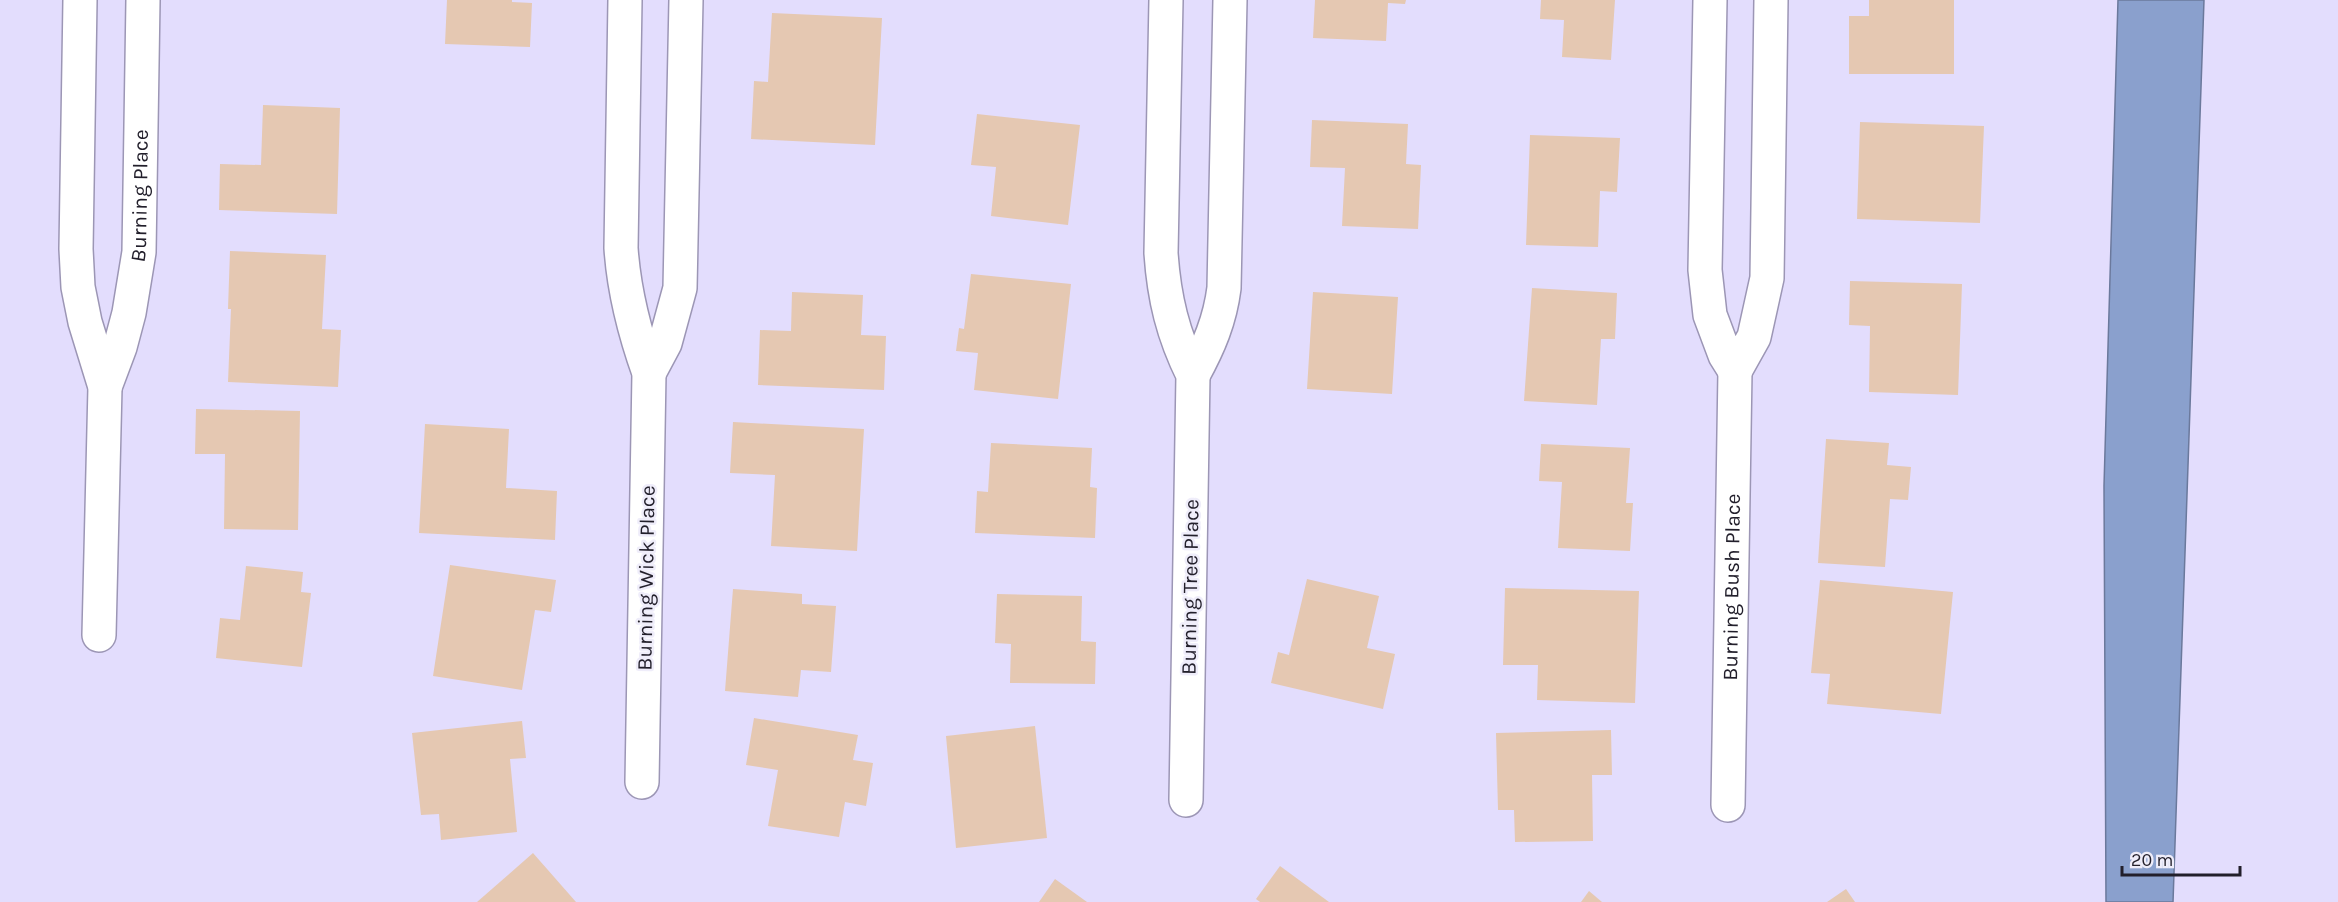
<svg xmlns="http://www.w3.org/2000/svg" width="2338" height="902" font-family="Karla,sans-serif">
  <rect width="100%" height="100%" fill="#e3ddfd"/>
  <path fill="#8aa0cd" stroke="#6b799c" stroke-width="1.5" d="M2118,0H2204L2173,902H2106L2104,486Z"/>
  <g fill="#e5c8b2">
    <path d="M447,0H512V2L532,3L530,47L445,44Z"/>
    <path d="M1315,0H1406L1405,4L1388,3L1386,41L1313,38Z"/>
    <path d="M1541,0H1615L1611,60L1562,57L1564,20L1540,19Z"/>
    <path d="M1869,0H1954V74H1849V16H1869Z"/>
    <path d="M772,13L882,18L875,145L751,139L754,81L768,82Z"/>
    <path d="M263,105L340,108L337,214L219,210L220,164L261,165Z"/>
    <path d="M977,114L1080,125L1068,225L991,216L996,167L971,165Z"/>
    <path d="M1312,120L1408,124L1406,164L1421,165L1418,229L1342,226L1345,168L1310,167Z"/>
    <path d="M1860,122L1984,126L1980,223L1857,219Z"/>
    <path d="M1530,135L1620,138L1617,192L1600,191L1598,247L1526,245Z"/>
    <path d="M230,251L326,255L322,329L341,330L338,387L228,382L231,309H228Z"/>
    <path d="M971,274L1071,284L1058,399L974,390L978,353L956,351L959,328L964,329Z"/>
    <path d="M1850,281L1962,284L1958,395L1869,392L1870,326L1849,325Z"/>
    <path d="M1532,288L1617,293L1615,339H1601L1597,405L1524,401Z"/>
    <path d="M792,292L863,295L861,335L886,336L884,390L758,385L760,330L791,331Z"/>
    <path d="M1313,292L1398,297L1392,394L1307,389Z"/>
    <path d="M196,409L300,411L298,530L224,529L225,454H195Z"/>
    <path d="M733,422L864,429L857,551L771,546L775,475L730,473Z"/>
    <path d="M425,424L509,429L506,488L557,491L555,540L419,533Z"/>
    <path d="M1826,439L1889,443L1887,465L1911,467L1908,500L1890,499L1885,567L1818,563Z"/>
    <path d="M991,443L1092,448L1090,487L1097,488L1095,538L975,533L977,491L988,492Z"/>
    <path d="M1541,444L1630,448L1626,503H1633L1630,551L1558,548L1562,482L1539,481Z"/>
    <path d="M450,565L556,580L551,612L535,610L522,690L433,676Z"/>
    <path d="M246,566L303,572L301,592L311,593L302,667L216,658L220,618L240,620Z"/>
    <path d="M1307,579L1379,596L1367,648L1395,654L1383,709L1271,683L1278,652L1289,655Z"/>
    <path d="M1820,580L1953,592L1941,714L1827,704L1830,674L1811,673Z"/>
    <path d="M1505,588L1639,591L1635,703L1537,700L1538,665H1503Z"/>
    <path d="M733,589L802,594V604L836,606L831,672L801,670L798,697L725,691Z"/>
    <path d="M997,594L1082,596L1081,641L1096,642L1095,684L1010,683L1011,644L995,643Z"/>
    <path d="M754,718L858,735L853,760L873,763L866,806L845,802L839,837L768,826L778,770L746,765Z"/>
    <path d="M522,721L526,758L510,759L517,832L441,840L439,814L421,815L412,733Z"/>
    <path d="M1035,726L1047,838L956,848L946,736Z"/>
    <path d="M1611,730L1612,775H1592L1593,841L1515,842L1514,810H1498L1496,733Z"/>
    <path d="M533,853L576,902H477Z"/>
    <path d="M1280,866L1329,902H1260L1256,899Z"/>
    <path d="M1055,879L1087,902H1039Z"/>
    <path d="M1846,889L1855,902H1827Z"/>
    <path d="M1589,891L1602,902H1581Z"/>
  </g>
  <g fill="none" stroke-linecap="round" stroke-linejoin="round">
    <defs>
      <g id="minor">
        <path d="M80,0L76,249L78,287L85,322L105,387L99,635"/>
        <path d="M625,0L621,248C624,292 634,331 649,373L642,782"/>
        <path d="M1166,0L1161,253C1164,298 1173,335 1193,375L1186,800"/>
        <path d="M1710,0L1705,270L1710,315L1725,355L1735,371L1754,337L1767,278L1771,0"/>
        <path d="M649,373L665,343L680,288L686,0"/>
        <path d="M1193,375C1209,346 1220,320 1224,288L1230,0"/>
        <path id="s1" d="M105,387L120,347L129,313L139,252L143,0"/>
        <path id="s2" d="M1728,805L1735,371"/>
      </g>
    </defs>
    <use href="#minor" stroke="#9c96b5" stroke-width="36"/>
    <use href="#minor" stroke="#fff" stroke-width="33"/>
  </g>
  <g text-anchor="middle" dominant-baseline="central" stroke-width="5" stroke-linejoin="round" paint-order="stroke">
    <g font-size="21" fill="#221f2b" stroke="#efedfa">
      <text stroke="none"><textPath href="#s1" startOffset="196">Burning Place</textPath></text>
      <text transform="translate(646 578) rotate(-89)">Burning Wick Place</text>
      <text transform="translate(1190 587) rotate(-89)">Burning Tree Place</text>
      <text stroke="none"><textPath href="#s2" startOffset="218">Burning Bush Place</textPath></text>
    </g>
  </g>
  <path d="M2122 866v9h118v-9" fill="none" stroke="#221f2b" stroke-width="3"/>
  <text x="2131" y="866" font-size="18" fill="#221f2b" stroke="#efedfa" stroke-width="4.5" paint-order="stroke">20 m</text>
</svg>
